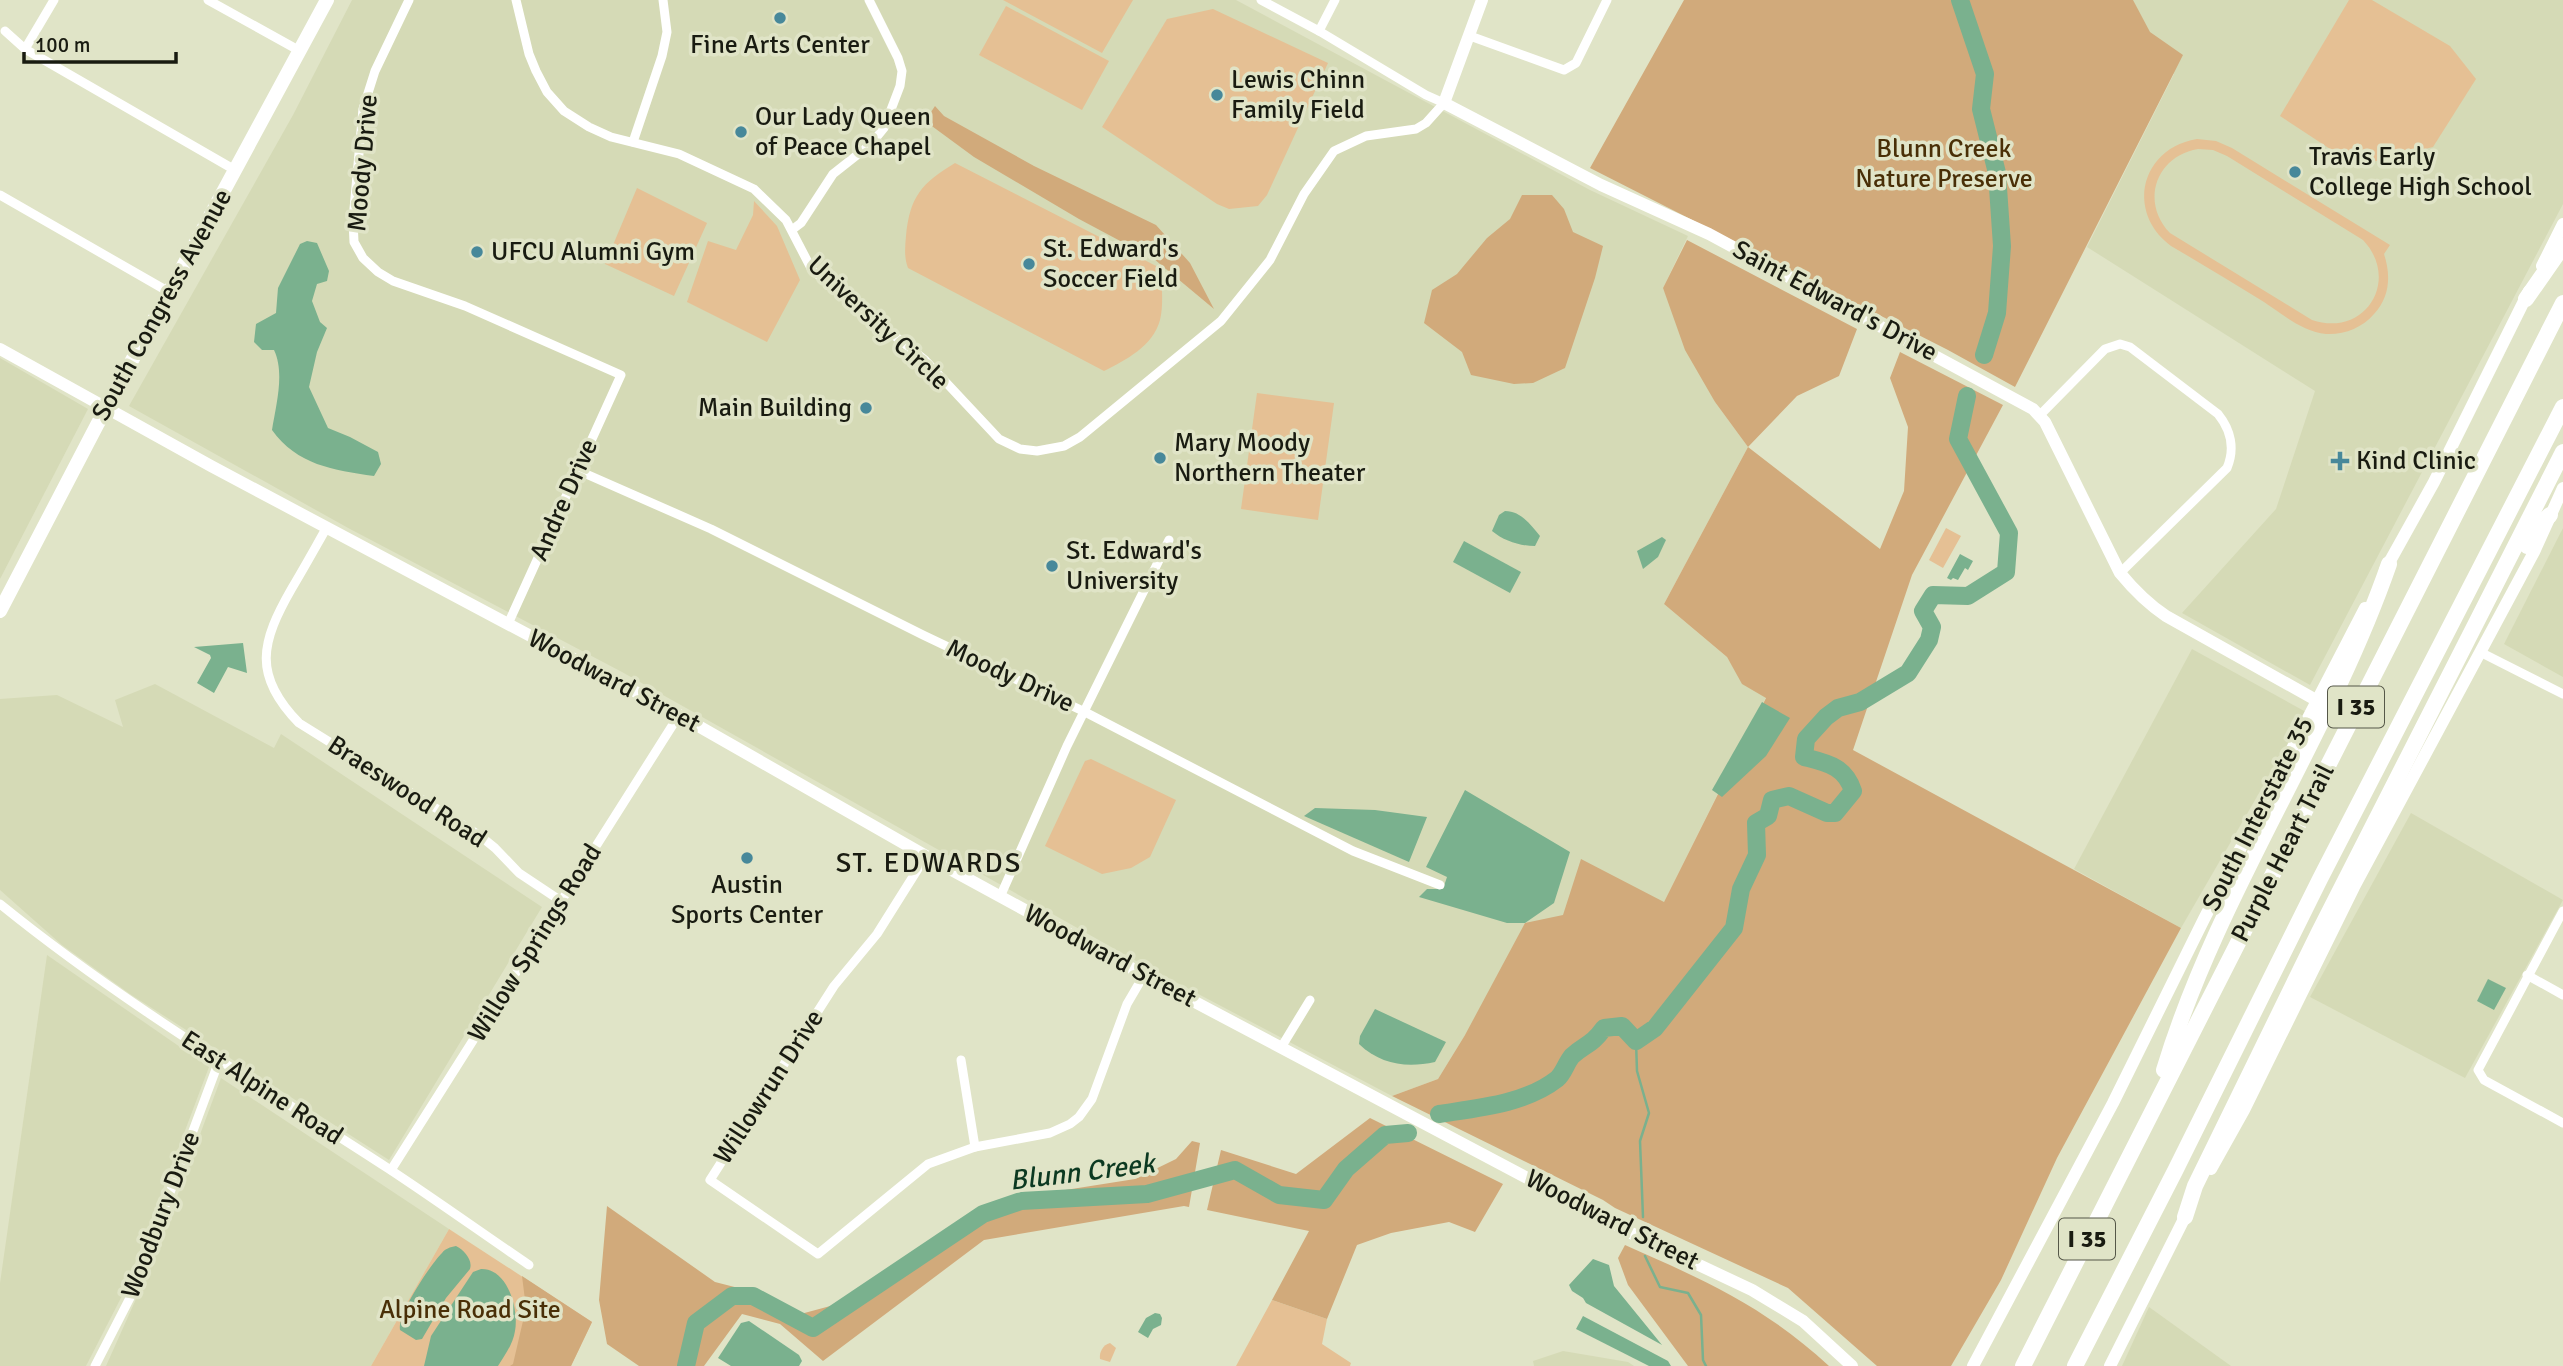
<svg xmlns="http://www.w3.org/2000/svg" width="2563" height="1366" font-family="Signika,sans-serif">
  <rect width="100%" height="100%" fill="#e0e4c7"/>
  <g fill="#d5dab6">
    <path d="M352,0H1236L1590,190L1688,236L1663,288L1715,402L1748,447L1664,604L1727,657L1743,684L1766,697L1664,902L1563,916L1465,1035L1438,1079L1392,1096L1145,966L622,672L350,529L129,406L293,115Z"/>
    <path d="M2057,0H2563V204L2310,685L2182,613L2276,509L2315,391L2087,247L2174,74Z"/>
    <path d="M0,358L88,409L0,579Z"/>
    <path d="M2563,528V677L2504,644Z"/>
    <path d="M2192,649L2306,712L2181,928L2074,869Z"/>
    <path d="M155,684L274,748L281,734L542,907L389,1160L130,994L62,945L0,890V699L57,695L123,727L115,700Z"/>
    <path d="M2411,813L2563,900L2465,1078L2310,997Z"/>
    <path d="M47,955L209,1067L125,1290L86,1366H0V1283Z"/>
    <path d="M221,1078L449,1229L371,1366H106L153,1261Z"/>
    <path d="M2149,1307L2231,1366H2122Z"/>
    <path d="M1563,1351L1628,1362L1634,1366H1534L1533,1361Z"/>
  </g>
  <g fill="#e5c094" fill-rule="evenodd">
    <path d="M1003,0H1133L1102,53Z"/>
    <path d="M2349,0H2372L2450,46L2476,79L2433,147L2356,166L2280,116Z"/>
    <path d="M1006,6L1109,61L1082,110L979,55Z"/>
    <path d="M1213,9L1328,63L1267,195L1258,206L1229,209L1217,204L1102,127L1167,19Z"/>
    <path d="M2197,139L2216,141L2232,148L2390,245L2384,254C2391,275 2390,297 2374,314C2362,328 2344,335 2326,334C2303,332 2282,314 2264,302C2233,283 2202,264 2171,246C2125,212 2141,148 2197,139ZM2198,149L2213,150L2227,156L2363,240C2401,280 2365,338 2312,320L2170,233C2140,202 2156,156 2198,149Z"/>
    <path d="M955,163L1162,269C1161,285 1164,304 1160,320C1153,346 1126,360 1104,371L908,268C904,258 905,247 906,236C910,196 922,183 955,163Z"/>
    <path d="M637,188L707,223L674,296L605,264Z"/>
    <path d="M754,201L777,226L800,280L767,342L687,302L708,241L736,250L753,215Z"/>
    <path d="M1257,393L1334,403L1318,520L1241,509Z"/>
    <path d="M1946,528L1961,536L1943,568L1929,560Z"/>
    <path d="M1091,759L1176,800L1150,857L1131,868L1102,874L1045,846L1085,761Z"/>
    <path d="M449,1229L592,1322L571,1366H371Z"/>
    <path d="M1272,1300L1327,1319L1322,1344L1351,1363L1350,1366H1236Z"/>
    <path d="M1110,1343L1116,1348L1110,1362L1100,1359C1099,1352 1103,1345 1110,1343Z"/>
  </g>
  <g fill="#d1aa7b">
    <path d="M1684,0H2133L2150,32L2183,55L2015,387L1948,350L1590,168Z"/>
    <path d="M935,106L944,116L1034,166L1156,225L1190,263L1214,309L1154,259L1079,219L974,157L925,121Z"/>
    <path d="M1522,195H1552L1564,209L1573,232L1603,246L1595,278L1565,368L1533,383L1514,384L1471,375L1462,352L1424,323L1432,290L1457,274L1487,238L1510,219Z"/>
    <path d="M1687,240L1857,329L1839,376L1797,396L1748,447L1880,549L1904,491L1908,427L1890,378L1900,352L2003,405L1912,575L1853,750L2181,928L2057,1158L2001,1280L1951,1366H1877L1788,1288L1615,1208L1603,1200L1392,1096L1438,1079L1465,1035L1525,923L1563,915L1581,859L1664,902L1766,698L1742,684L1727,657L1664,604L1748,447L1715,402L1685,350L1663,288Z"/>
    <path d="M1370,1118L1503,1184L1475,1232L1449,1222L1391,1233L1357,1245L1327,1319L1272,1300L1309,1231L1207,1210L1221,1150L1296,1174Z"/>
    <path d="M1192,1141L1200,1143L1189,1207L1184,1206L984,1240L823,1361L780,1324L742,1314L704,1366H639L607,1344L599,1300L607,1206L715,1282L758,1293L797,1315L834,1305L974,1215L1021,1197L1135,1179L1176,1159Z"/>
    <path d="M1625,1245C1704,1280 1764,1306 1829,1366H1688L1628,1285L1618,1258Z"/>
    <path d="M522,1276L592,1322L571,1366H510L513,1364L526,1308Z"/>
  </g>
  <g fill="#7ab18e">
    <path d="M307,241L317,243L329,271L327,281L317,284L312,301L320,322L327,328L317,352L309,387L328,428L350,437L378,452L381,464L374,476C333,470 297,465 272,430C276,405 285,373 274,350H262L254,342L256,324L276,313L278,288L300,244Z"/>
    <path d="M1505,511C1521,511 1531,525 1540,536L1535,546C1520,546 1504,541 1492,531L1499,515Z"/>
    <path d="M1662,537L1666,540L1658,557L1643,569L1637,551Z"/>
    <path d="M1464,541L1521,572L1510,593L1453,562Z"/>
    <path d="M1960,554L1973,561L1968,570L1965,568L1958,580L1953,578L1951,580L1947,578Z"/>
    <path d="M243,643L247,673L228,667L214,693L197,683L211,658L210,655L194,647Z"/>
    <path d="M1762,702L1790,718L1766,756L1722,797L1712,790Z"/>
    <path d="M1465,790L1570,852L1554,903L1525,923H1507L1419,897L1427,889H1443L1447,877L1426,867Z"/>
    <path d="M1315,808L1375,810L1427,817L1409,862L1304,816Z"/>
    <path d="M2488,979L2506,988L2494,1010L2477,1001Z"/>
    <path d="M1375,1009L1446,1042L1435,1062C1407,1068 1381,1065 1359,1044L1360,1036Z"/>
    <path d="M456,1246C464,1250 473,1260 470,1269L446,1298L422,1339L416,1340L400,1330C397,1315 430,1265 442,1253C445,1249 450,1247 456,1246Z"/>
    <path d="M1593,1259L1609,1265L1614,1286L1662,1345L1586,1303L1583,1298L1572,1291L1569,1285Z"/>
    <path d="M481,1269C508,1268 519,1310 515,1331C513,1344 505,1355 498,1366H424L431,1336L473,1272Z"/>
    <path d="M1155,1313L1160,1314L1162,1318L1161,1325L1153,1329L1148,1338L1138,1332L1146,1318Z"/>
    <path d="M1583,1316L1668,1361L1671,1366H1649L1576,1329Z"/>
    <path d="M749,1321L799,1355L802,1361L799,1366H731L718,1358L741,1323Z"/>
  </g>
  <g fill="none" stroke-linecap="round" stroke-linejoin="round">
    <g stroke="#7ab18e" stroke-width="2.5">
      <path d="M1636,1041L1637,1071L1649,1113L1640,1141L1643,1217"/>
      <path d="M1645,1256L1660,1287L1688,1293L1701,1315L1703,1360L1706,1366"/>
    </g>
    <g stroke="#7ab18e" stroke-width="18">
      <path d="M1960,0L1985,74L1981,109L1997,173L2002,246L1997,313L1984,355"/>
      <path d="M1439,1114C1478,1108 1525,1104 1557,1079C1564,1073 1566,1063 1572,1056C1585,1044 1591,1046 1604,1028L1622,1026L1636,1041L1655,1028L1734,928L1741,889L1757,855L1756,823L1768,816L1772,800L1789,796L1827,813H1835L1853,791C1845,766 1827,763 1804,757L1806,739L1826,717L1838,708L1860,702L1908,673L1929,640L1932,627L1923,611L1933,595L1968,596L2006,572L2009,533L1958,439L1967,396"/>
      <path d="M686,1366L696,1323L732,1296H753L813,1328L983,1214L1021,1201L1147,1194L1235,1170L1279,1195L1324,1200L1346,1169L1385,1135L1408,1133"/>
    </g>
    <g stroke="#fff" stroke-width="9">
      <path d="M208,0L300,51"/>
      <path d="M409,0L375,71L363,109L353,220L354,242L363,258L378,272L393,281L465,306L621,375L508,624"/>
      <path d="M516,0L529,54L536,71L547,92L564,111L589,127L611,137L679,154L754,189L786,220L812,270L925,360L999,439L1020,449L1037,451L1064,446L1080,437L1221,321L1270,260L1304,194L1334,151L1366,136L1416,129L1426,123L1444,103L1426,95L1319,31L1261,0"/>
      <path d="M5,31L25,49L235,170"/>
      <path d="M1319,31L1335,0"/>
      <path d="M1470,36L1564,70L1576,63L1607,0"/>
      <path d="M25,49L54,0"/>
      <path d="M633,142L662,56L667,32L663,0"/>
      <path d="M0,195L169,292"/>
      <path d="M793,229L801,223L833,174L871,144L884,128L900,86L902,71L898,58L869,0"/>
      <path d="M2040,415L2105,349L2120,344L2130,347L2218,414C2231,430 2235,449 2227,468L2120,573"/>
      <path d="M577,470L711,529L923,635L1085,712L1353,851L1440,885"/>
      <path d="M327,527C315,548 304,568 292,588C261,642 252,675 299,723L479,835L495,848L519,873L561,901"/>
      <path d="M2482,653L2563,694"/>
      <path d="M926,856L877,934L834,986L710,1180L818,1254L928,1164L975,1147L1050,1133L1070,1124L1079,1117L1092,1099L1127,1004L1144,975"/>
      <path d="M1000,897L1067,746L1169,540"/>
      <path d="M0,904C122,1003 257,1083 389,1169C436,1200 482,1233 529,1265"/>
      <path d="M2563,911L2478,1070L2484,1080L2563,1123"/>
      <path d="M2527,975L2563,995"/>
      <path d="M1282,1046L1310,1000"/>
      <path d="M961,1060L975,1147"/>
      <path d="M391,1170L679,715"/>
      <path d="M95,1366L133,1292L219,1061"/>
    </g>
    <g stroke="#fff" stroke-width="12">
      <path d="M1482,0L1444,103L1601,185L1709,234L2033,409L2045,422L2120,573C2134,590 2148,604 2166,616L2316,700"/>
      <path d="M2542,266L2563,224"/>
      <path d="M0,349L211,466L679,715L926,856L1144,975L1631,1233L1752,1290L1803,1321L1852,1366"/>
      <path d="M2385,570L2434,482L2529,291"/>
      <path d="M2211,1169L2244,1110L2354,887L2534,552L2563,488"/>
      <path d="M1973,1366L2113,1103L2204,919L2365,608"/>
      <path d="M2110,1366L2189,1209"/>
    </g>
    <path stroke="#fff" stroke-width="14" d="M0,611L97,425L327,0"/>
    <g stroke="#fff" stroke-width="16">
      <path d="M2526,299L2563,246"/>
      <path d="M2527,546L2537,527L2550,515"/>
      <path d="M2164,1070C2218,892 2328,739 2389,564"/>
      <path d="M2185,1217L2195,1186L2319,932L2563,452"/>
      <path d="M2023,1366L2563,303"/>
      <path d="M2075,1366L2175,1171L2320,879L2563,407"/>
    </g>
  </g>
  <g fill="#47889a" stroke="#e0e4c7" stroke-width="2.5">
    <circle cx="780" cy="18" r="7"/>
    <circle cx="1217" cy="95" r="7"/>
    <circle cx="741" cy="132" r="7"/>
    <circle cx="2295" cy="172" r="7"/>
    <circle cx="477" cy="252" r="7"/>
    <circle cx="1029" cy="264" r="7"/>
    <circle cx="866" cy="408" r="7"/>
    <circle cx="1160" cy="458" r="7"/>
    <path d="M2336.5 450.5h7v7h7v7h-7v7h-7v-7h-7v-7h7z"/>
    <circle cx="1052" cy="566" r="7"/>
    <circle cx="747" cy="858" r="7"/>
  </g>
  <g text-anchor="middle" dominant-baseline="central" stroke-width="7" stroke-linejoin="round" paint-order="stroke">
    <g fill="#e0e4c7" stroke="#555748" stroke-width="2">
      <rect x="2328" y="686.5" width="56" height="41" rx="5"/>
      <rect x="2059" y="1218.5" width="56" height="41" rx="5"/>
    </g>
    <g font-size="24" font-weight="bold" fill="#191b11">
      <text x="2356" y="707">I 35</text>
      <text x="2087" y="1239">I 35</text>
    </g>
    <g font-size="26" fill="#191b11" stroke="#e0e4c7" text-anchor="start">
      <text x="780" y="45" text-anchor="middle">Fine Arts Center</text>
      <text x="1231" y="80">Lewis Chinn<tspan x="1231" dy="30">Family Field</tspan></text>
      <text x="755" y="117">Our Lady Queen<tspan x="755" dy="30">of Peace Chapel</tspan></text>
      <text x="2309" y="157">Travis Early<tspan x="2309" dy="30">College High School</tspan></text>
      <text x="1043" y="249">St. Edward's<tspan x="1043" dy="30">Soccer Field</tspan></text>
      <text x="491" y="252">UFCU Alumni Gym</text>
      <text x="852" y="408" text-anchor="end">Main Building</text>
      <text x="1174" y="443">Mary Moody<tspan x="1174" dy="30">Northern Theater</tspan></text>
      <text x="2356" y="461">Kind Clinic</text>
      <text x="1066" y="551">St. Edward's<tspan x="1066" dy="30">University</tspan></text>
      <text x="747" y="885" text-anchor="middle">Austin<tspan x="747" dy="30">Sports Center</tspan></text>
    </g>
    <g font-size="26" fill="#492f07" stroke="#e0e4c7">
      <text x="1944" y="149">Blunn Creek<tspan x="1944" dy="30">Nature Preserve</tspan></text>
      <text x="470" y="1310">Alpine Road Site</text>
    </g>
    <g font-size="26" fill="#191b11" stroke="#e0e4c7">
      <text transform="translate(363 163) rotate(-85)">Moody Drive</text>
      <text transform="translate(1835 301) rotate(28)">Saint Edward's Drive</text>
      <text transform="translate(162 305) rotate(-61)">South Congress Avenue</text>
      <text transform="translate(878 323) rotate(43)">University Circle</text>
      <text transform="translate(564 500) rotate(-66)">Andre Drive</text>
      <text transform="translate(1010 676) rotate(25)">Moody Drive</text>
      <text transform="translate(614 681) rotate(28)">Woodward Street</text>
      <text transform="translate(407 792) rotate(33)">Braeswood Road</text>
      <text transform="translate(2258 814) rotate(-63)">South Interstate 35</text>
      <text transform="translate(2283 853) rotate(-63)">Purple Heart Trail</text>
      <text transform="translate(535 943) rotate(-58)">Willow Springs Road</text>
      <text transform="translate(1110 956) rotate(28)">Woodward Street</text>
      <text transform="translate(769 1087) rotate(-57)">Willowrun Drive</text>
      <text transform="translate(262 1088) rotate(33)">East Alpine Road</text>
      <text transform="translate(161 1215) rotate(-69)">Woodbury Drive</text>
      <text transform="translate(1612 1220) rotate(27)">Woodward Street</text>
    </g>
    <g font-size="28" letter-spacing="2" fill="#191b11" stroke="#e0e4c7">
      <text x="929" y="863">ST. EDWARDS</text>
    </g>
    <g font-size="28" font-style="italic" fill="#0c3921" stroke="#e0e4c7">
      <text transform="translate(1082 1172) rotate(-7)">Blunn Creek</text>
    </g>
  </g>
  <path d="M24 52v10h152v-10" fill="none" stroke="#191b11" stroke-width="3.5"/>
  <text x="35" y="52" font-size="21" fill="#191b11" stroke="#e0e4c7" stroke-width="5" paint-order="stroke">100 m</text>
</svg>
